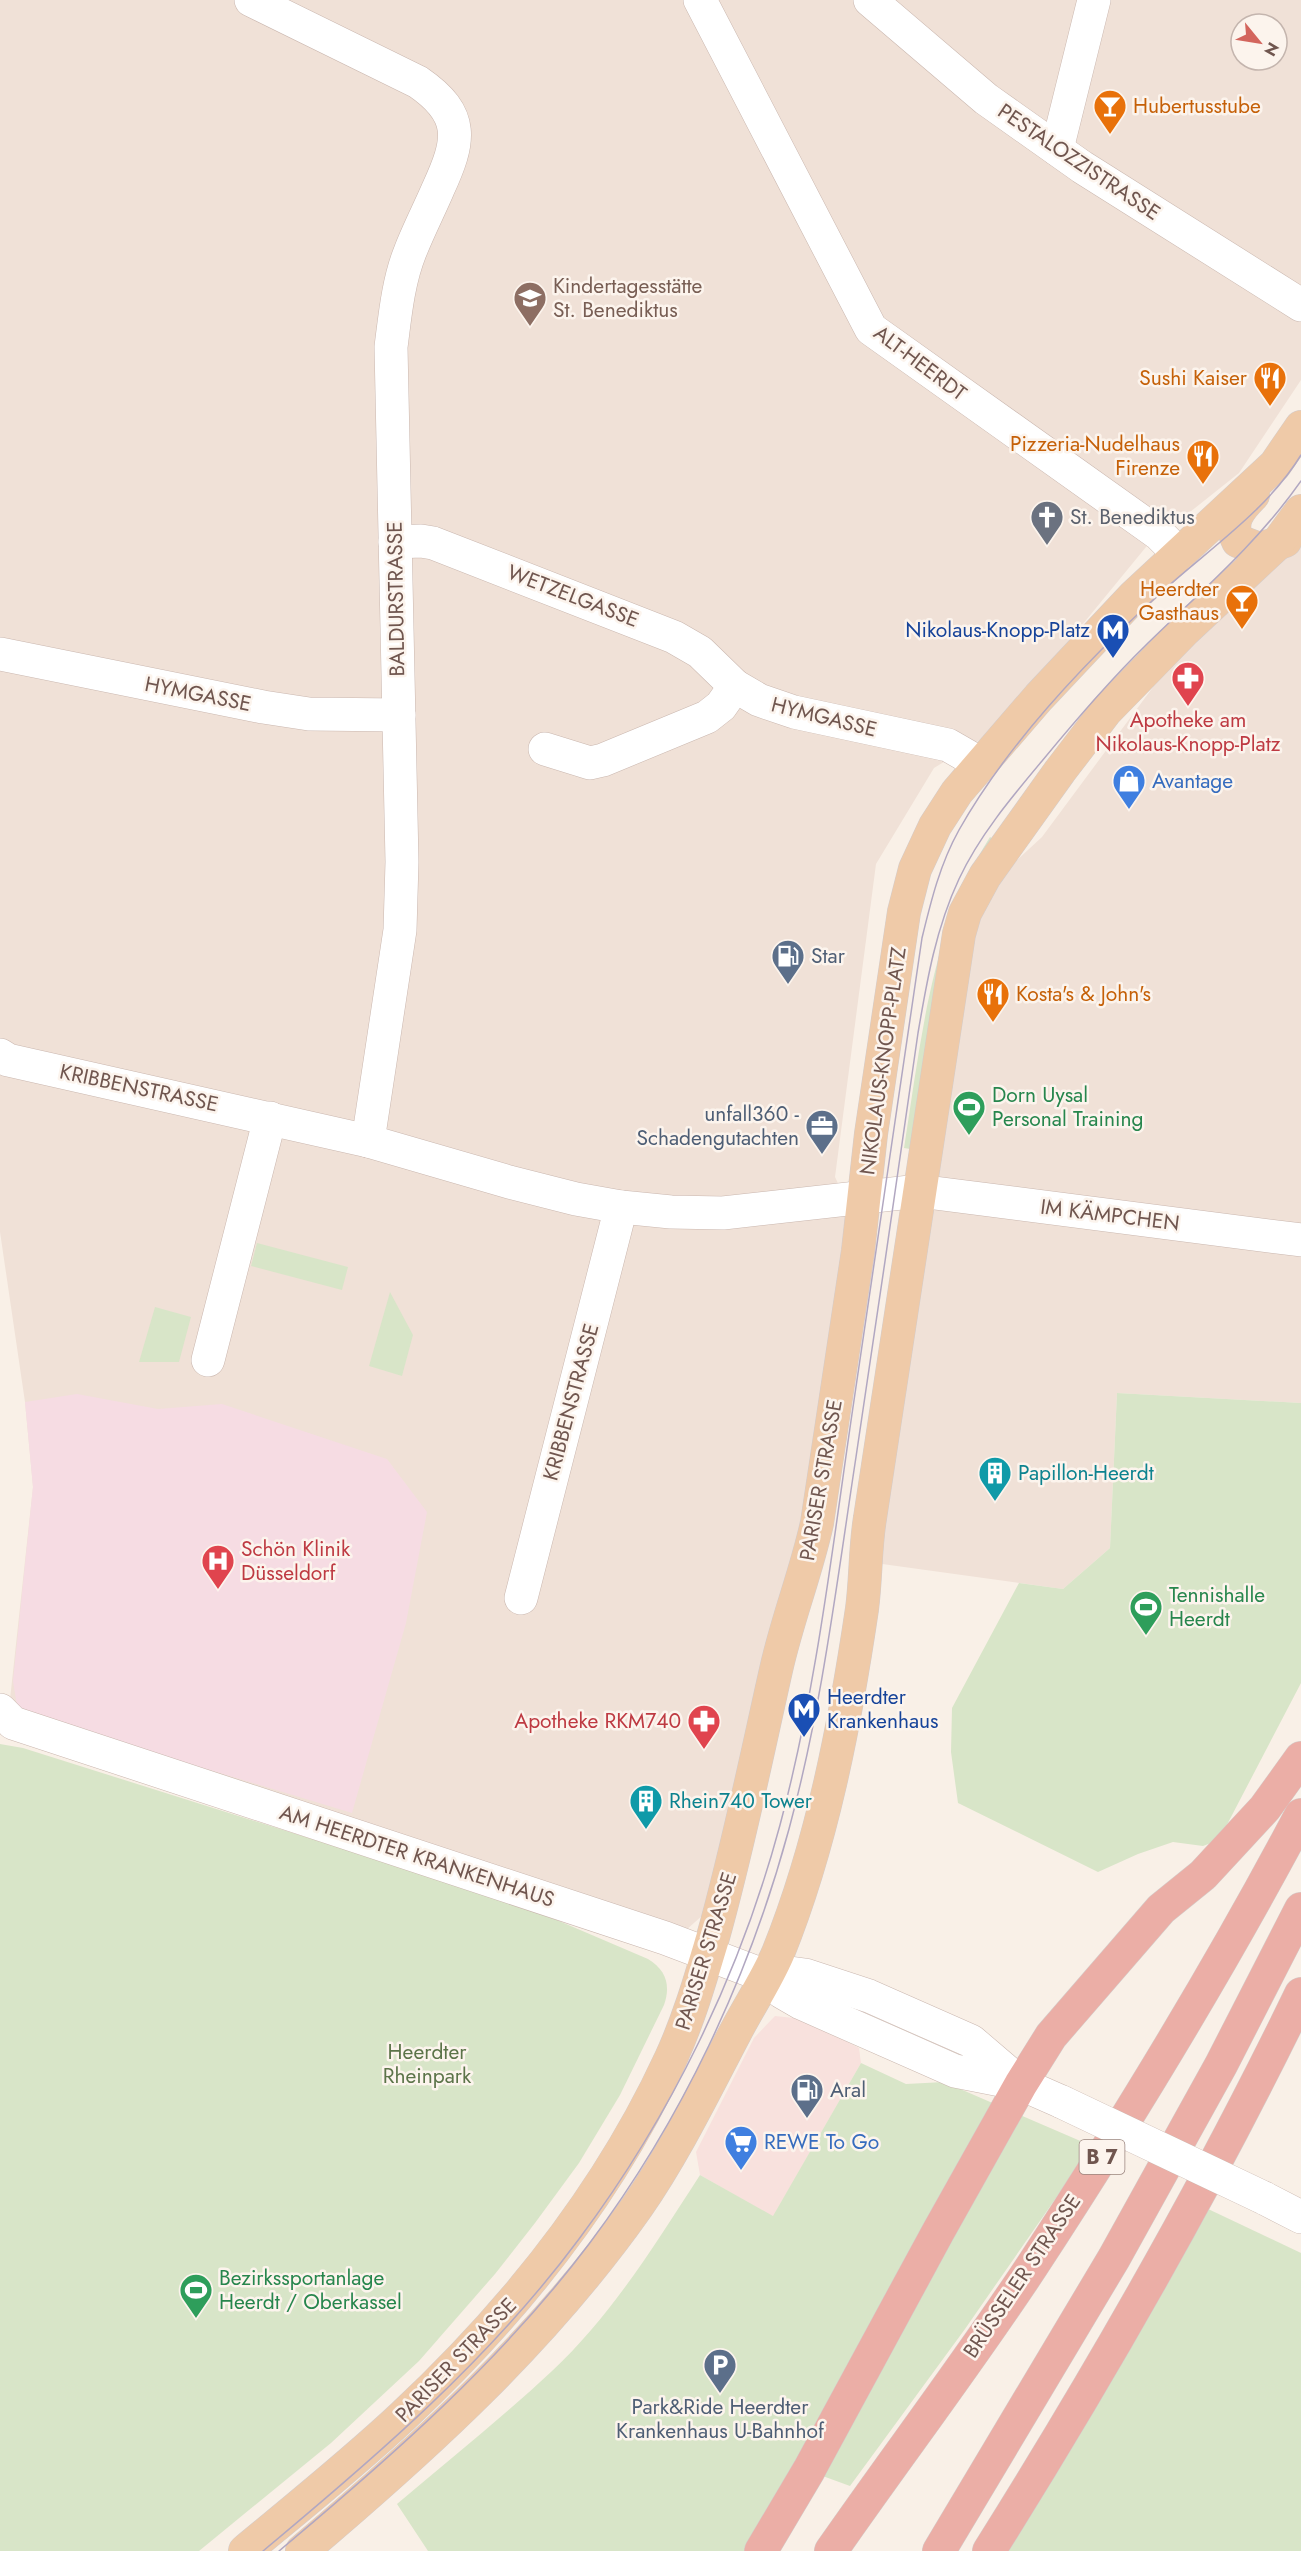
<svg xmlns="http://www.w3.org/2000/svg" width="1301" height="2551" font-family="Jost,sans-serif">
  <rect width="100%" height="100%" fill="#f9f0e7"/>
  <g fill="#f0e1d7" fill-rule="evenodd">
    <path d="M0,0H1301V380L1239,473L1146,547L996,730L934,768L876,864L835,1177L855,1219L811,1520L712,1907L686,1930L8,1718L33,1487L25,1402L0,1232ZM1241,24H1277V60H1241Z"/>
    <path d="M1301,546V1403L1117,1393L1110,1548L1063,1589L875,1563L968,937L991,884L1042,837L1199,625Z"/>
  </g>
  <path fill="#f8e1dd" d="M775,2016L803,2019L859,2048L861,2063L773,2217L700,2175L696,2152L754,2038Z"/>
  <path fill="#f6dce3" d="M77,1394L158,1409L222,1404L387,1459L427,1512L406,1623L352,1813L18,1712L13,1681L33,1487L25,1402Z"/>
  <g fill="#d8e5c8">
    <path d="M990,837L996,841L916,1150L904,1148C921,1041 931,930 990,837Z"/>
    <path d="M257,1243L348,1267L342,1290L251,1266Z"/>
    <path d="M390,1292L413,1335L402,1376L369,1366Z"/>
    <path d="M155,1307L191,1317L179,1362H139Z"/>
    <path d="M1117,1393L1301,1403V1683L1219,1840L1203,1846L1173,1842L1138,1854L1098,1872L958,1803L951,1752L952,1708L1019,1583L1063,1589L1110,1548Z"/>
    <path d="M0,1744L23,1748L524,1906L648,1959C666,1970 671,1985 664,2005L620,2095L579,2163L535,2223L495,2274L419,2361L331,2443L199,2551H0Z"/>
    <path d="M861,2063L906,2084L944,2082L1092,2146L965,2329L850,2486L798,2467L747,2551H428L397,2504C449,2460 503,2417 552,2371C612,2315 656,2243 700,2175L773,2216Z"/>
    <path d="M1206,2208L1301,2253V2551H1008Z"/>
  </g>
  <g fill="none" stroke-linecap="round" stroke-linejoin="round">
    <defs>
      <g id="minor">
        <path d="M251,0L418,82C466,115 460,141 438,189C429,210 418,231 410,252C398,282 395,316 391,347L402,862L400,930L368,1141"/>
        <path d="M700,0L871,329L1159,534L1179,554"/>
        <path d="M870,0L986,99L1082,167L1301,305"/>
        <path d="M1057,149L1094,0"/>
        <path d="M395,542L421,541L433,543L674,637L700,652L735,686L759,700L794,712L948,745L981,764"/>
        <path d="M0,654L263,707L309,714L399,715"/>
        <path d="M545,749L590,763L603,760L707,717L721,706L735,686"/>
        <path d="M0,1055L8,1060L368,1141L509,1182L576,1199L621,1207L671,1212L723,1213L919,1191L1301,1240"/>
        <path d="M208,1360L270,1118"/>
        <path d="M521,1598L621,1207"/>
        <path d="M0,1710L13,1723L665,1938L768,1977L782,1992L801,2003L955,2071L1021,2084L1062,2102"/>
        <path d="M768,1977L790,1973L805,1975L869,1996L971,2041L1019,2082"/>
        <path d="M1264,2198L1301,2217"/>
      </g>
      <g id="major">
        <path d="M1253,495C1239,509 1228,522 1238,541L1259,549L1285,541"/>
        <path d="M245,2551C298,2507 353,2463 403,2416C513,2313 608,2195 671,2058C689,2019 701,1977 713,1937C738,1848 756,1759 776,1670C787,1620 806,1573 817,1523L858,1251L871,1134L904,912L915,869L935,826L957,792L1039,697L1134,596L1275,465L1301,427"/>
        <path d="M302,2551C425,2447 544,2339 637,2207C675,2152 704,2092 735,2033C749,2006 766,1981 778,1953C822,1844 845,1724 862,1609C866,1579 865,1548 870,1518C899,1323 928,1128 959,934L965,913L985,876L1060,771L1106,711L1185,630L1276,545L1301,511"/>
      </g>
      <g id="highway">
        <path d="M761,2551L809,2470L938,2232L1021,2084L1051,2036L1161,1909L1203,1875L1265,1808L1301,1758"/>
        <path d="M831,2551C897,2456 968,2363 1032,2266C1128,2119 1219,1970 1301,1815"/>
        <path d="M939,2551L1114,2258L1221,2065L1301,1909"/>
        <path d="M989,2551C1102,2371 1208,2186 1301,1994"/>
      </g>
    </defs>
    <use href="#minor" stroke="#cab7af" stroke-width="34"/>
    <use href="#major" stroke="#d4ccca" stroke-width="34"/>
    <use href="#highway" stroke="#d4ccca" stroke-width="34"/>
    <use href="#minor" stroke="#fff" stroke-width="33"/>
    <use href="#major" stroke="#efcaa8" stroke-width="33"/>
    <use href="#highway" stroke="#ebaea6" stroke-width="33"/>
    <g stroke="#b1a7c1" stroke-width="1.5">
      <path d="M263,2551C377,2456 490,2359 579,2239C671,2116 740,1974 780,1825C816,1691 832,1551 852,1414C875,1255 899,1097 922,938C931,901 940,864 959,830C1008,743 1091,656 1165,589C1212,547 1268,509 1301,455"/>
      <path d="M279,2551C391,2457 501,2361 589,2244C682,2120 749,1977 789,1829C822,1707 837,1581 856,1457C877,1316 898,1174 918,1033C927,980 936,928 959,879C979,836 1011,798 1042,761C1075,721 1108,682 1145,646C1199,593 1257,544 1301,481"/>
    </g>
    <defs>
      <path id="minor-bridge" d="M1062,2102L1264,2198"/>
    </defs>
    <use href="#minor-bridge" stroke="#cab7af" stroke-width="34" stroke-linecap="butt"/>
    <use href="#minor-bridge" stroke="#fff" stroke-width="33"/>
  </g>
  <defs>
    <symbol id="bar-pin" viewBox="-11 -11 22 30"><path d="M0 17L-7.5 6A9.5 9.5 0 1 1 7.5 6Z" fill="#e8710a" stroke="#fcf4ed"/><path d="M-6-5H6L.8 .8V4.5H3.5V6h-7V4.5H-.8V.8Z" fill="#fff"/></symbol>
    <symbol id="school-pin" viewBox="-11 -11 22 30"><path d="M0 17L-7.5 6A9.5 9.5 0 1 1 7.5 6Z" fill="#8d6e63" stroke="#fcf4ed"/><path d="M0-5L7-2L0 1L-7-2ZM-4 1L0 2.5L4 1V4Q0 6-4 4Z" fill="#fff"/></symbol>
    <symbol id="restaurant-pin" viewBox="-11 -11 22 30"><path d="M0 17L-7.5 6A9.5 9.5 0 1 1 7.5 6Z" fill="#e8710a" stroke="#fcf4ed"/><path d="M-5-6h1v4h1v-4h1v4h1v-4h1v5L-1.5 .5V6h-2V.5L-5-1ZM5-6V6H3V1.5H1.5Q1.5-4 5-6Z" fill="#fff"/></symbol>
    <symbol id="church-pin" viewBox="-11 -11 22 30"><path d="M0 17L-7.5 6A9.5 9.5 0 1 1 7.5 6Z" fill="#6b7280" stroke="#fcf4ed"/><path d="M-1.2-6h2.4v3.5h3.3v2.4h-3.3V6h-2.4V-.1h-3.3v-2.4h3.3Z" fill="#fff"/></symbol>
    <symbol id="metro-pin" viewBox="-11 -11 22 30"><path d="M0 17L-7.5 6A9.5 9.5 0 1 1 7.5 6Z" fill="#1a4fb4" stroke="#fcf4ed"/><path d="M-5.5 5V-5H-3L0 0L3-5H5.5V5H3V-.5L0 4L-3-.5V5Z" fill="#fff"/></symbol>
    <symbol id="pharmacy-pin" viewBox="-11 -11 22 30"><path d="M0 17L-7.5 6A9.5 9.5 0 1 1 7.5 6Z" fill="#e0444e" stroke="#fcf4ed"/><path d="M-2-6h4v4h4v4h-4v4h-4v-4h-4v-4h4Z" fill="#fff"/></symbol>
    <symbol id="shop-pin" viewBox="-11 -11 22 30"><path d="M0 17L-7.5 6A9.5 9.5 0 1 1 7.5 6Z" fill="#3f7fe0" stroke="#fcf4ed"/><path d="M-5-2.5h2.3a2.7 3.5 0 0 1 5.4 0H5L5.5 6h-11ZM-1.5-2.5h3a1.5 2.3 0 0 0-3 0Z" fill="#fff"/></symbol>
    <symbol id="fuel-pin" viewBox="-11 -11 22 30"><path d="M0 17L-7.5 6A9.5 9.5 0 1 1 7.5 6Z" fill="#5c6f8a" stroke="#fcf4ed"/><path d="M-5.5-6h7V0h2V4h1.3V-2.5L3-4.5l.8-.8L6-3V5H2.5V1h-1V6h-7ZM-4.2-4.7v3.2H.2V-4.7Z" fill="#fff"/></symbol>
    <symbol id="stadium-pin" viewBox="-11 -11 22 30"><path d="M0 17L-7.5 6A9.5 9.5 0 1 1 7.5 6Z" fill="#2e9e5b" stroke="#fcf4ed"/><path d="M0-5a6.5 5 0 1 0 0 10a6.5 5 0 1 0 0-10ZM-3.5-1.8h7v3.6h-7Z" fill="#fff"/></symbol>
    <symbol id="office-pin" viewBox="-11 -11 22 30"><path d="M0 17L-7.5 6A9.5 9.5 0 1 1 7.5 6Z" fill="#5c6f8a" stroke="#fcf4ed"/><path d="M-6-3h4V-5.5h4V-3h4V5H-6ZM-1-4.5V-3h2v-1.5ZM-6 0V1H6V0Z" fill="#fff"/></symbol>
    <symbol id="building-pin" viewBox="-11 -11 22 30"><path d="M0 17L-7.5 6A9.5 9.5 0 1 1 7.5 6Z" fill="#0f9aa8" stroke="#fcf4ed"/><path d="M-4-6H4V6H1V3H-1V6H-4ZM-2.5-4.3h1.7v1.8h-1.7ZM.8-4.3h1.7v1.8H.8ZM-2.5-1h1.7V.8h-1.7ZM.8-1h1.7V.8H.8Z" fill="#fff"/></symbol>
    <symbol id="hospital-pin" viewBox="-11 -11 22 30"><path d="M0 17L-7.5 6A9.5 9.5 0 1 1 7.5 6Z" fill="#e0444e" stroke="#fcf4ed"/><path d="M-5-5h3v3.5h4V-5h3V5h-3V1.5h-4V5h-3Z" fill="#fff"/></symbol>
    <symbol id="supermarket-pin" viewBox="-11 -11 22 30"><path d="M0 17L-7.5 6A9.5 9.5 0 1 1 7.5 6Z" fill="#3f7fe0" stroke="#fcf4ed"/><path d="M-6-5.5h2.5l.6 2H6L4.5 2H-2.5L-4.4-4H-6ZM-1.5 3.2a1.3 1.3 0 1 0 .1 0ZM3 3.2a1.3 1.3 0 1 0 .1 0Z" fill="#fff"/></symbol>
    <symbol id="parking-pin" viewBox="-11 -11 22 30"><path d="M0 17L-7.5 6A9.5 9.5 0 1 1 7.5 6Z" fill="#5c6f8a" stroke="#fcf4ed"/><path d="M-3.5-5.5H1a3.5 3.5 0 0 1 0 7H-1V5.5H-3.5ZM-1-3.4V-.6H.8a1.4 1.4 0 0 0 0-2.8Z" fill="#fff"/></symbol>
  </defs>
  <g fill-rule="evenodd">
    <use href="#bar-pin" x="1091" y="87" width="38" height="52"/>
    <use href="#school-pin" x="511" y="279" width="38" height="52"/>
    <use href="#restaurant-pin" x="1251" y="359" width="38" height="52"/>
    <use href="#restaurant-pin" x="1184" y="437" width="38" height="52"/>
    <use href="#church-pin" x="1028" y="498" width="38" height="52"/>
    <use href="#bar-pin" x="1223" y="582" width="38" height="52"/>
    <use href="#metro-pin" x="1094" y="611" width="38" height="52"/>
    <use href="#pharmacy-pin" x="1169" y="659" width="38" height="52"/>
    <use href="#shop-pin" x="1110" y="762" width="38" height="52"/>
    <use href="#fuel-pin" x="769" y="937" width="38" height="52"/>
    <use href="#restaurant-pin" x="974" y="975" width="38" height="52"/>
    <use href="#stadium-pin" x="950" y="1088" width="38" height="52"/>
    <use href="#office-pin" x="803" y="1107" width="38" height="52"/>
    <use href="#building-pin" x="976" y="1454" width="38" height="52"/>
    <use href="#hospital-pin" x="199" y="1542" width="38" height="52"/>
    <use href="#stadium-pin" x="1127" y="1588" width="38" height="52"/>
    <use href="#metro-pin" x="785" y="1690" width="38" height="52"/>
    <use href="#pharmacy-pin" x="685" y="1702" width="38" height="52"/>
    <use href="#building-pin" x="627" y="1782" width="38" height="52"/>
    <use href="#fuel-pin" x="788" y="2071" width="38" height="52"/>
    <use href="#supermarket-pin" x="722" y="2123" width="38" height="52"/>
    <use href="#stadium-pin" x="177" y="2271" width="38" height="52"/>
    <use href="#parking-pin" x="701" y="2346" width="38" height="52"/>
  </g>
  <g text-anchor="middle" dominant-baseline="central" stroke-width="5" stroke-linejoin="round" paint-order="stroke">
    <rect fill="#fcf4ed" stroke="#9a857e" stroke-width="1.5" x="1079.5" y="2140" width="45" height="34" rx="4.5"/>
    <g font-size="20" font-weight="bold" fill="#70564f">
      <text x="1102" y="2157">B 7</text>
    </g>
    <g font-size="21" fill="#c56008" stroke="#fcf4ed" text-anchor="end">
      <text x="1133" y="106" text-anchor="start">Hubertusstube</text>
      <text x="1247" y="378">Sushi Kaiser</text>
      <text x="1180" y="444">Pizzeria-Nudelhaus<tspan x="1180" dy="24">Firenze</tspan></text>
      <text x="1219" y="589">Heerdter<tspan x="1219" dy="24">Gasthaus</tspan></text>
      <text x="1016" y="994" text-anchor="start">Kosta's &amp; John's</text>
    </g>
    <g font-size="21" fill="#70564f" stroke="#fcf4ed">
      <text transform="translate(1079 162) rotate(34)">PESTALOZZISTRASSE</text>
      <text transform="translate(920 363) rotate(37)">ALT-HEERDT</text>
      <text transform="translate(573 596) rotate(21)">WETZELGASSE</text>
      <text transform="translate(396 599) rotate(-91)">BALDURSTRASSE</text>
      <text transform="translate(198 694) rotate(11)">HYMGASSE</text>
      <text transform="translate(824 717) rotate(14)">HYMGASSE</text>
      <text transform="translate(883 1061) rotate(-82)">NIKOLAUS-KNOPP-PLATZ</text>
      <text transform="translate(139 1088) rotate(12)">KRIBBENSTRASSE</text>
      <text transform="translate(1110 1215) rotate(7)">IM KÄMPCHEN</text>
      <text transform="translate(571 1402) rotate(-75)">KRIBBENSTRASSE</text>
      <text transform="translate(821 1480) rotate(-80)">PARISER STRASSE</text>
      <text transform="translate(417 1856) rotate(18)">AM HEERDTER KRANKENHAUS</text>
      <text transform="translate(706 1951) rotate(-73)">PARISER STRASSE</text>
      <text transform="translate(1022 2276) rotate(-56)">BRÜSSELER STRASSE</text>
      <text transform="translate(456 2360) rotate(-46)">PARISER STRASSE</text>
    </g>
    <g font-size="21" fill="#785e54" stroke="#fcf4ed" text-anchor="start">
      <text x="553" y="286">Kindertagesstätte<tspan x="553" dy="24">St. Benediktus</tspan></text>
    </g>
    <g font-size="21" fill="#5b616d" stroke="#fcf4ed" text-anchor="start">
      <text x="1070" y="517">St. Benediktus</text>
    </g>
    <g font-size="21" fill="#164399" stroke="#fcf4ed" text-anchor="end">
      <text x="1090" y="630">Nikolaus-Knopp-Platz</text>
      <text x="827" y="1697" text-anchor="start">Heerdter<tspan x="827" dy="24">Krankenhaus</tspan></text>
    </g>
    <g font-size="21" fill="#be3a42" stroke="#fcf4ed">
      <text x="1188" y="720">Apotheke am<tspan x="1188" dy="24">Nikolaus-Knopp-Platz</tspan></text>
      <text x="241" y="1549" text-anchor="start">Schön Klinik<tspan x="241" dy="24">Düsseldorf</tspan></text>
      <text x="681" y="1721" text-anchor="end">Apotheke RKM740</text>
    </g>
    <g font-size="21" fill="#366cbe" stroke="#fcf4ed" text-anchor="start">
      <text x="1152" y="781">Avantage</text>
      <text x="764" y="2142">REWE To Go</text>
    </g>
    <g font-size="21" fill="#4e5e75" stroke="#fcf4ed" text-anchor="start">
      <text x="811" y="956">Star</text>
      <text x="799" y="1114" text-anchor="end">unfall360 -<tspan x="799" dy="24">Schadengutachten</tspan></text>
      <text x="830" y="2090">Aral</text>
      <text x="720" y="2407" text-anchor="middle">Park&amp;Ride Heerdter<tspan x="720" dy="24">Krankenhaus U-Bahnhof</tspan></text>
    </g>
    <g font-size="21" fill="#27864d" stroke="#fcf4ed" text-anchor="start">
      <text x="992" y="1095">Dorn Uysal<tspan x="992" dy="24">Personal Training</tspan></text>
      <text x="1169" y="1595">Tennishalle<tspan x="1169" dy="24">Heerdt</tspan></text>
      <text x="219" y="2278">Bezirkssportanlage<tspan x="219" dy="24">Heerdt / Oberkassel</tspan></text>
    </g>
    <g font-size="21" fill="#0d838f" stroke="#fcf4ed" text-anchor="start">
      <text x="1018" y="1473">Papillon-Heerdt</text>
      <text x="669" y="1801">Rhein740 Tower</text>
    </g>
    <g font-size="21" fill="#5c7449" stroke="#fcf4ed">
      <text x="427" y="2052">Heerdter<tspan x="427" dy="24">Rheinpark</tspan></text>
    </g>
  </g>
  <g transform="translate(1259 42) rotate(120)"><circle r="28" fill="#fcf4ed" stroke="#c4b5ae" stroke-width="1.5"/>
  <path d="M0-4.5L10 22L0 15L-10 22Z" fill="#d3655d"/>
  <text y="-9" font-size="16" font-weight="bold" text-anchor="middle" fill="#70564f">N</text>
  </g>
</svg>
